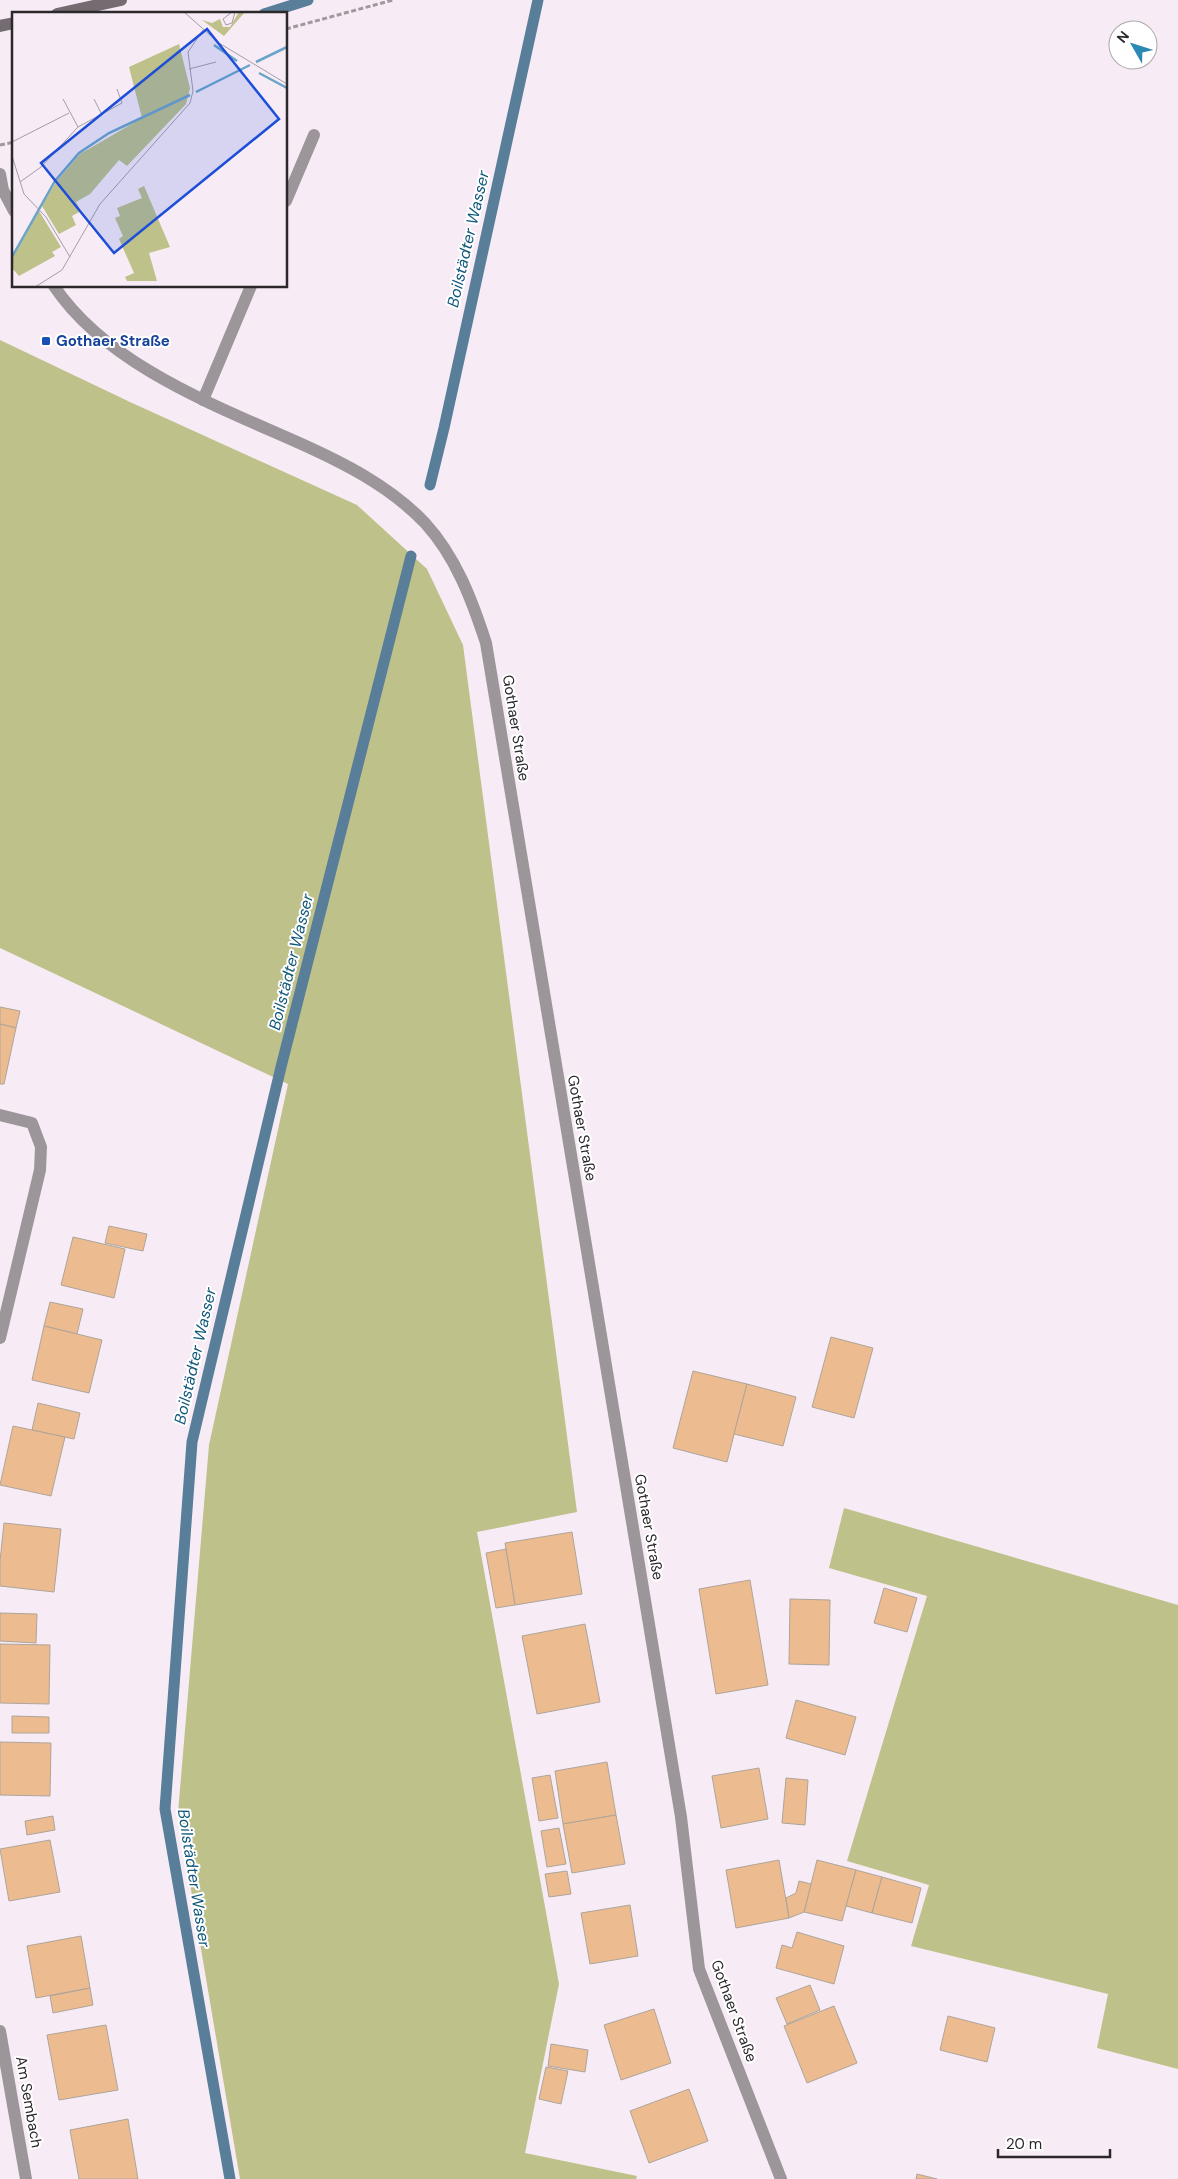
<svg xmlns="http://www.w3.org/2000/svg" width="1178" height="2179" font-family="'DM Sans',sans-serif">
  <rect width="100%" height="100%" fill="#f7ecf6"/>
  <g fill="#bec189">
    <path d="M0,340L130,402L357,505L427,569L463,645L577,1512L477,1532L559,1984L525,2153L637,2176L636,2179H240L178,1813L209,1445L288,1084L0,948Z"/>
    <path d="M844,1508L1178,1605V2069L1097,2048L1108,1994L911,1946L929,1885L847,1861L927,1596L829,1568Z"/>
  </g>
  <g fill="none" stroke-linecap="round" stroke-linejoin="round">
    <g stroke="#587e99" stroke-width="11">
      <path d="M264,14L308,0"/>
      <path d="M430,485L444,428L538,0"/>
      <path d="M230,2179L165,1809L192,1442L281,1067L411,556"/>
    </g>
  </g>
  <g fill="#ecbc90" stroke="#aea49a">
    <path d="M0,1007L20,1011L16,1028L0,1024Z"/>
    <path d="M0,1024L16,1028L4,1084H0Z"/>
    <path d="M109,1226L147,1234L143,1251L105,1243Z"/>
    <path d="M73,1237L125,1249L114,1298L61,1285Z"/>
    <path d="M50,1302L83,1309L77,1334L44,1326Z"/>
    <path d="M44,1326L102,1340L89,1393L32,1380Z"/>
    <path d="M831,1337L873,1348L854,1418L812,1407Z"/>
    <path d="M693,1371L747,1384L727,1462L673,1448Z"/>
    <path d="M747,1384L796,1397L783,1446L734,1434Z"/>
    <path d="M38,1403L80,1413L74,1439L32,1430Z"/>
    <path d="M13,1426L65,1437L51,1496L0,1485Z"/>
    <path d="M4,1523L61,1529L54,1592L0,1586V1561Z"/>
    <path d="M572,1532L582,1594L515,1605L505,1543Z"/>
    <path d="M506,1549L515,1605L496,1608L486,1553Z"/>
    <path d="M750,1580L768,1685L716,1694L699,1589Z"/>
    <path d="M884,1588L917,1598L907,1632L874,1623Z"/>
    <path d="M790,1599L830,1600L829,1665L789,1664Z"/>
    <path d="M0,1613L37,1614L36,1643L0,1641Z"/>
    <path d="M585,1624L600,1702L537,1714L522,1636Z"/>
    <path d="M0,1644L50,1645L49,1704L0,1703Z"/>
    <path d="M796,1700L856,1717L845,1755L786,1738Z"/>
    <path d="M12,1716L49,1717V1733H12Z"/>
    <path d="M0,1742L51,1743L50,1796L0,1795Z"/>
    <path d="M607,1762L616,1815L563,1824L555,1771Z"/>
    <path d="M759,1768L768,1819L721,1828L712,1776Z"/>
    <path d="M550,1775L558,1818L539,1821L532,1778Z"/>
    <path d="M786,1778L808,1780L805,1825L782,1823Z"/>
    <path d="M616,1815L625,1864L572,1873L563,1824Z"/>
    <path d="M53,1816L55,1830L27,1835L25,1821Z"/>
    <path d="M559,1828L566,1864L547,1867L541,1831Z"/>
    <path d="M50,1840L60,1892L9,1901L0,1849Z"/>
    <path d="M779,1860L789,1918L736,1928L726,1870Z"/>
    <path d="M817,1860L856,1870L842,1921L804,1912Z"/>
    <path d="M856,1870L882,1877L872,1913L846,1906Z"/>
    <path d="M567,1871L571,1894L549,1897L545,1874Z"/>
    <path d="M882,1877L921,1888L912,1923L872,1913Z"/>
    <path d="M799,1881L811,1884L804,1912L789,1918L786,1898L796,1893Z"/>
    <path d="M630,1905L638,1956L590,1964L581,1913Z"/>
    <path d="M797,1932L844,1946L834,1984L776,1968L782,1945L792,1948Z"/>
    <path d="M81,1936L90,1988L36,1998L27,1946Z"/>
    <path d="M810,1985L820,2010L787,2024L776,1998Z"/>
    <path d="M90,1988L93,2005L53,2013L50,1996Z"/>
    <path d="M834,2006L857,2063L807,2083L784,2026Z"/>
    <path d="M654,2009L671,2063L621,2080L604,2025Z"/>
    <path d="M948,2016L995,2028L987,2062L940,2050Z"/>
    <path d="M106,2025L118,2090L59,2100L47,2035Z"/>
    <path d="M551,2044L588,2050L585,2072L548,2066Z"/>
    <path d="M546,2067L568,2071L561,2104L539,2099Z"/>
    <path d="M689,2089L708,2141L649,2163L630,2111Z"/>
    <path d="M128,2119L138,2179H79L70,2130Z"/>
    <path d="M917,2174L937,2179H916Z"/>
  </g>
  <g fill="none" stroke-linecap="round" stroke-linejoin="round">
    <g stroke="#a0989f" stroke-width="3" stroke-dasharray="5 2.5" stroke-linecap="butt">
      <path d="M286,29L393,0"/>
      <path d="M0,145L14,142"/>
    </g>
    <g stroke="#9c969a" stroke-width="12">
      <path d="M286,201L314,135"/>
      <path d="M203,400L251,286"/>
    </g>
    <g stroke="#9c969a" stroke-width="12">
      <path d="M0,174L3,190L14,211"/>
      <path d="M54,286C107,365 214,405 297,442C342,462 390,486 425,523C456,557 472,600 486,643L681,1817L699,1969L781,2179"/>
      <path d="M0,1115L32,1123L41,1147L40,1170L0,1338"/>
      <path d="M0,2031L26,2179"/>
    </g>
    <g stroke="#746c71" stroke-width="12">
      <path d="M57,14L121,0"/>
      <path d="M0,26L14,23"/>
    </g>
  </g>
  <rect fill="#1a4fb4" stroke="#fff" stroke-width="2" x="41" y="336" width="10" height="10" rx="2.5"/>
  <g text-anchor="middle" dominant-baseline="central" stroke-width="4" stroke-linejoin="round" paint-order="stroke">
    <g font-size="15" font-weight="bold" fill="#164399" stroke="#fff" text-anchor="start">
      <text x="56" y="341">Gothaer Straße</text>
    </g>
    <g font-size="15" fill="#2b272b" stroke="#fff">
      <text transform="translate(516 728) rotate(81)">Gothaer Straße</text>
      <text transform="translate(582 1128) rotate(80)">Gothaer Straße</text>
      <text transform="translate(649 1527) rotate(80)">Gothaer Straße</text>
      <text transform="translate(734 2011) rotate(70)">Gothaer Straße</text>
      <text transform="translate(29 2102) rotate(80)">Am Sembach</text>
    </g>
    <g font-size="16" font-style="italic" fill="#11587c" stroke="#fff">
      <text transform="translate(468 239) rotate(-77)">Boilstädter Wasser</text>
      <text transform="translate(291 962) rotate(-76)">Boilstädter Wasser</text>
      <text transform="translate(195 1356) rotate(-77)">Boilstädter Wasser</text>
      <text transform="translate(194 1878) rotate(81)">Boilstädter Wasser</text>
    </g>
  </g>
  <g transform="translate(12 12)">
    <rect width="275" height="275" fill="#f7ecf6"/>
    <path d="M227,0H233L212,24L190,8L200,11L208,7L211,15H218ZM167,32L178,76L174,92L115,154L107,148L78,182L64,190L69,199L60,204L64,213L47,222L30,194L44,170L68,142L130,106L117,55ZM132,174L158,235L137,241L145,269H115L113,265L122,261L107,227L111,224L103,206L108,204L105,196L130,186L126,177ZM27,199L49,235L40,240L43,244L7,264L0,256V247Z" fill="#bec189"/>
    <path fill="none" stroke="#6ba4c8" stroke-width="2.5" d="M202,33L225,49M244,50L275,35M247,61L275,76M184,80L238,53M0,245L43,169L67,141L97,121L178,83"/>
    <path fill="none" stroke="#a59da5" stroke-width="1" d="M172,0L207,31L275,72M220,0L211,7L214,13L220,11L223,0M177,57L204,50M51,87L66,115M82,87L89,101M0,130L57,101M0,144L12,182L34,205L58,245M8,170L29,155L66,115L110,91L105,77M23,275L50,258L88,192L178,91L181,79L176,40L191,18"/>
    <path fill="#1d4ed8" fill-opacity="0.15" stroke="#1d4ed8" stroke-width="2.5" d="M195,17L267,107L102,241L29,151Z"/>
    <rect width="275" height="275" fill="none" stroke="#2b272b" stroke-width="2.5"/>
  </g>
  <g transform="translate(1133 45) rotate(309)"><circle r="24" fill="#ffffff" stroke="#aaa9aa"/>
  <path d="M0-4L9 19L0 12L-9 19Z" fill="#2a88b4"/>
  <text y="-8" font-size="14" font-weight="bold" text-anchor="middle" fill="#2b272b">N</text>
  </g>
  <path d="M998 2149v8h112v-8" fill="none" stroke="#2b272b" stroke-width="2.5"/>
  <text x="1006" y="2149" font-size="15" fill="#2b272b" stroke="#ffffff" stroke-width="4" paint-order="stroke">20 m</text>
</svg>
